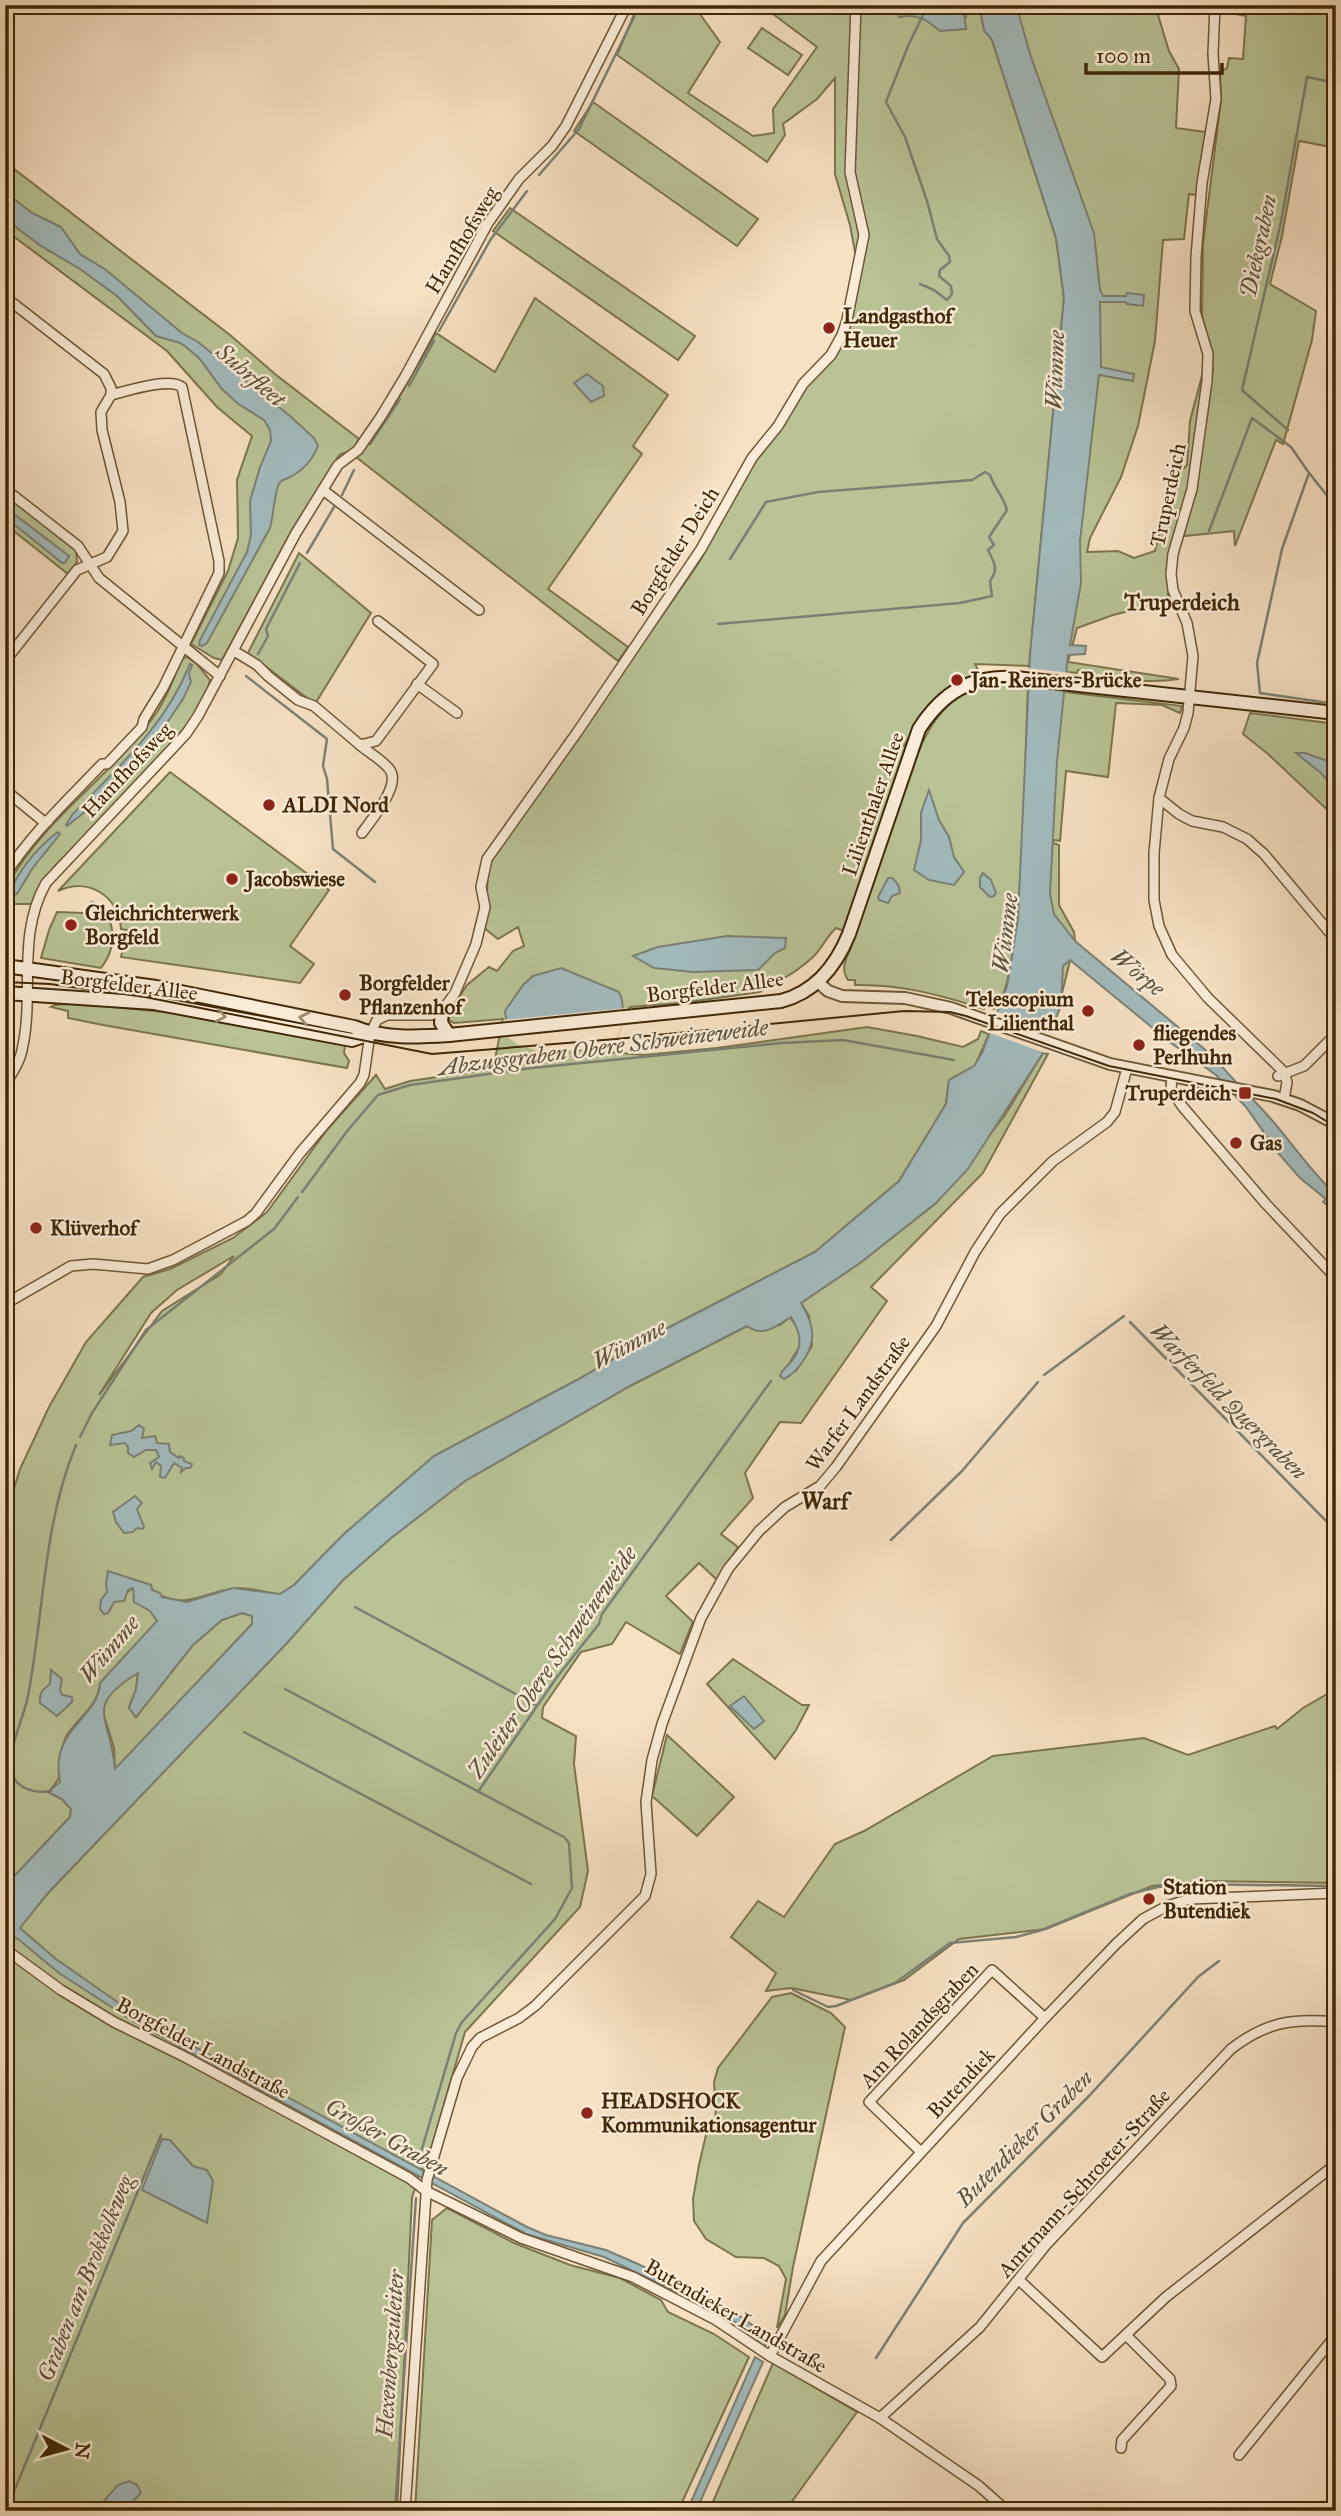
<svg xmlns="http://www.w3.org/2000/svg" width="1341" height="2516" font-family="'IM FELL Great Primer',serif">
  <rect width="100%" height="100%" fill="#f7e1c3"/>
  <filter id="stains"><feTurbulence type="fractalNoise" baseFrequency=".00286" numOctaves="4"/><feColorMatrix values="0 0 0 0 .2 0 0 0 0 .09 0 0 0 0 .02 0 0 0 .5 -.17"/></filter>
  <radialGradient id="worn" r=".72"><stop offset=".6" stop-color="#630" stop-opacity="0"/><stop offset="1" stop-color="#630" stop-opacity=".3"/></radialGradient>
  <g fill="#b9c396" stroke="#7c754e" stroke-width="2" fill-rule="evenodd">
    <path d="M638,5H682L697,10L720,42L688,93L753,136L774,133L773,109L817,47L761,5H899V17L910,15L966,17L963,5H979L984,30L992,40L1056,238L1064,298L1029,666L975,664L980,674C941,684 921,713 904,746L919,751C934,713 962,682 1006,684C1013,684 1021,687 1028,688C1025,735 1025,989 994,1009L986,1006L984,1009C941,995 900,984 855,985V980H848C837,964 853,951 855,935L836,928C826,937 822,949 812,958C805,964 797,971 789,975C779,981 769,984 760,992L682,1003L630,1007L609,1052L644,1055L717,1048L867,1027L917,1036L963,1047L978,1039L981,1031L989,1034L975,1066L949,1080L946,1104L899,1181L815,1252L662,1331L577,1380L434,1456L344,1534L294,1585L280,1595C265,1592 246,1586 230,1589C198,1595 183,1611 152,1590L151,1585L108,1572V1613L114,1602L134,1587L135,1602L150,1611L158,1621L100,1683C99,1705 78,1718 67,1735C55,1755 71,1771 48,1792L62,1799L71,1809L70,1817L5,1886V1528L7,1511L20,1469L49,1407L86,1342L143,1277L170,1269L233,1238L267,1212L327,1130L376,1075L385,1089L410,1081L493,1069L503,1019L454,1023L449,1020L448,1014L467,985L489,967L497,971L513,951L524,946L518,927L498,939L483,927C489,904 485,885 490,863L698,564L761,451L785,421L811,379L830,362L859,273L850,225L835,174V78L817,99L783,124L785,135L767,162L617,55ZM234,1256L221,1274L162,1311L99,1395L151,1313L177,1290Z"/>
    <path d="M998,5H1155L1169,51L1179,69L1176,128L1206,132L1196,195L1189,194L1184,239L1163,240L1155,341L1138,426L1121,477L1090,538L1087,552L1118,551L1134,558L1155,551L1175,472L1181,471L1187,465L1190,421L1204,368L1190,483L1168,574V601L1113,615L1077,628L1068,662L1179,679C1151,684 1122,679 1094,676V672L1078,670L1077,673L1067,672L1066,692L1182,706L1180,713L1162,705L1116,703L1108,777L1066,771L1060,841L1054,840L1053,843L1059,845V905L1074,932L1075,941L1057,1013L1029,1003L1078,291Z"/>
    <path d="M1220,5H1336V148L1299,141L1282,236L1270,284L1316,311L1312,340L1283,444L1276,440L1235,546L1234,531L1184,536L1199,464L1213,369L1202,315L1203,244L1221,100L1220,72L1227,68L1229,58L1243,59L1246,16L1220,11Z"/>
    <path d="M762,28L802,55L788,75L748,48Z"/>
    <path d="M593,102L758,219L737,246L574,131Z"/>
    <path d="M5,162L230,335L275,374L359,439L352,451L341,454L338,457L292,530L222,660L214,658L191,644L228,571L238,538L237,480L252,436L217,407L167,351L5,230Z"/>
    <path d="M510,208L695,336L678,360L493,231Z"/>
    <path d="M535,298L668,395L633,446L642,454L548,589L628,647L618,661L356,457L401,394L436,333L495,372Z"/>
    <path d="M5,493L76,549L77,562L68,574L5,524Z"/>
    <path d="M299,553L371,613L315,704L248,653Z"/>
    <path d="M187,657L197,664L210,680C204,725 90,830 54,867L46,878L32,904H5V883H9C46,816 114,775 157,712C168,695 175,676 182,658Z"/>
    <path d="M1250,713L1336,724V818L1268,754L1243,734Z"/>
    <path d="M170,772L329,890L290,946L314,964L300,983L121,957L127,930L121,929C118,895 88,877 58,891Z"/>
    <path d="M92,902C117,915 118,946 101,968L41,958L49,930L57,912L84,913Z"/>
    <path d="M77,1003L182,1014L345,1044L344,1053L349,1061L347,1068L103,1025L68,1018V1011L51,1007L55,1005Z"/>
    <path d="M1043,1053L1048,1054L983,1173L871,1287L887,1301L801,1423L780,1422L745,1473L753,1498L721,1534L738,1547L717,1580L699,1563L666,1596L693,1622L680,1654L626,1622L612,1644L581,1652L543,1707L542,1718L576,1736L574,1764L588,1871L580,1907L465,2032L425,2170L421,2169L412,2198L397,2511H5V1958L8,1960L13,1947L7,1942L48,1893L286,1644L343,1580L391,1538L465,1481L630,1386L747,1326L780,1325L790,1317L798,1329L801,1344L787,1367L796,1371L812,1346L809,1316L801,1303L860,1263L936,1203L1005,1115Z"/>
    <path d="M242,1613L253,1616L252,1624L115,1770L114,1748L102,1709L108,1694L138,1672L136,1689L129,1707L136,1717L193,1645L222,1620Z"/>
    <path d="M733,1659L802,1705H809L796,1730L775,1759L707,1684Z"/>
    <path d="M1336,1689V1883L1202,1881L1152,1886L1046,1929L959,1939L904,1980L851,2000L791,1988L766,1991L776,1973L731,1937L758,1901L784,1917L835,1844L864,1831L993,1756L1144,1738L1188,1755L1275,1726L1277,1729L1303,1708Z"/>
    <path d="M667,1735L734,1797L697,1836L652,1796Z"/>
    <path d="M791,1993L831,2013L845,2027L793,2267L785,2315L777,2328L786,2279L779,2266L764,2258L736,2257L706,2239L694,2221L693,2199L699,2165L706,2135L715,2121L716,2108L714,2082L718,2068L772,1997Z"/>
    <path d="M447,2208L514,2243L570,2265L620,2278L661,2300L668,2312L714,2334L749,2357L678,2511H415L432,2220Z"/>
    <path d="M773,2363L857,2412L785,2511H709Z"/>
  </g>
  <g fill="#a2bbbe" stroke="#7b8074" stroke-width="2" fill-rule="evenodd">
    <path d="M899,5H963L966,29L940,31C927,20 917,13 899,17Z"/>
    <path d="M979,5H1016L1031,57L1094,233L1100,290L1103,296H1126L1127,293L1144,295L1143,306L1127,304L1126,302H1100L1101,367L1134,374L1133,381L1099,375L1080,541L1081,583L1070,645L1086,646L1085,654L1068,655L1057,761L1050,894L1054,914L1075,941L1215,1058C1232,1080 1252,1097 1270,1118C1291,1142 1310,1170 1333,1192L1336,1191V1212L1323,1202L1326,1199L1300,1178L1279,1154L1246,1107L1216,1075L1171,1043L1070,960L1063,966L1061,1005L1043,1053L968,1169L936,1203L860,1263L801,1303C815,1326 817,1342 801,1364C796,1371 792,1375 784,1379L780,1376C782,1369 786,1368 790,1363C804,1348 801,1333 791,1317C777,1326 763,1338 747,1326L630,1386L465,1481L391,1538L343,1580L286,1644L48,1893L20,1928L56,1959L136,2015L527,2227L546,2235L606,2250L638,2264L734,2312L766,2335L765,2351L758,2345V2338L753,2332L712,2309L604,2257L526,2234L133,2021L59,1973L18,1939L13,1937L5,1944V1886L70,1817L71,1809L62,1799L48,1792L60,1782C49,1728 99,1719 100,1683L157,1621L150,1611L134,1602L133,1588L128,1590L124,1601L114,1602L108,1613L104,1614L100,1609L101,1600L107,1592L106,1584L108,1571L151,1585L152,1590L160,1593L162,1597L187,1602L233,1588L280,1594L294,1585L344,1534L434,1456L577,1380L662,1331L815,1252L899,1181L946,1104L949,1080L974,1066L982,1053L1007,986L1018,919L1030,655L1064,298L1056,238L992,40L984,30ZM242,1613L252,1616V1624L115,1769C111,1716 82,1707 138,1673L136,1689L129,1708L136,1717L193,1645L222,1620Z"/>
    <path d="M5,192L32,213L61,227L80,254L106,270L182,333L198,342L290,416L314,438L318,446C312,461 303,471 288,478C284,480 281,480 279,484C275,490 273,518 270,528L207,643L202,646L199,645L200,640L247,552L251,535L250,501L260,467L271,441L270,430L264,420L237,403L222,389L199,358L186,347L180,343L156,336L117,296L80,269L41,246L5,219Z"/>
    <path d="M587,374L603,386L604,396L591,402L574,383Z"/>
    <path d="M5,507L69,556L65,563H62L5,517Z"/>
    <path d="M190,664L192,665L189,674L191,682L183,699L151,746L90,808L67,826L66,825L72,815C119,766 164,728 190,664Z"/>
    <path d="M1296,753H1305L1336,764V791L1321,773Z"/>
    <path d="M929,790L939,820L949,837L954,857L964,872L954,885L929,880L914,870L921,840V813Z"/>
    <path d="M58,832L60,834L32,869L17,894L5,896V887L13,885C24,864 39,846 58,832Z"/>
    <path d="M983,873L991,880L996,893L994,896L990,897L980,887V878Z"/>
    <path d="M888,878H892C897,882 900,887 900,893L892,896L888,903L879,900L878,897Z"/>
    <path d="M727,936L786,938L785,948L775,953L758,970L693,972L654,968L633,956L658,947Z"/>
    <path d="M561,968L619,992C629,1013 617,1031 606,1049L548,1051L508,1035L505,1011L523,985L533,976Z"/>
    <path d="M139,1425L144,1429L142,1438L155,1436L157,1443L169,1444L170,1452L179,1458L180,1456L184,1458V1461L192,1464L190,1468H186L181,1472L182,1468L174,1463L165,1478L160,1477L161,1466L156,1462L152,1469L150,1463L159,1457L156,1450H146L134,1457L128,1453V1447L125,1443L110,1445L112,1435L131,1431Z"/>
    <path d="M135,1496L142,1503L137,1509L144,1527L143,1529L137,1528L133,1532L124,1533L116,1522L113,1512Z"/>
    <path d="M51,1670L62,1679L60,1690L62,1695L72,1697V1702L57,1716L40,1703C39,1693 43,1689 50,1684Z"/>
    <path d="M744,1696L764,1721L754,1729L730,1706Z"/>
    <path d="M162,2139L170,2140L193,2166L207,2170L213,2181L207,2223L142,2190Z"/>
    <path d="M755,2357L763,2362L696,2511H687Z"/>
    <path d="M129,2481L137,2485L141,2493L124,2511H95L118,2485Z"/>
  </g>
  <g fill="#f7e1c3">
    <path d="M1026,668L1071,673L1070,692L1024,687Z"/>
    <path d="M628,1008L624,1022L612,1047L545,1053L517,1044L505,1035L503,1020Z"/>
    <path d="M995,1011L1052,1033L1045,1053L987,1032Z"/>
  </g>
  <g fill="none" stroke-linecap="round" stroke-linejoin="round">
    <g stroke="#7b8074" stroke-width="2.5">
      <path d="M539,175L579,129L640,5"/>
      <path d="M920,284L934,290L947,300L952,294L951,286L939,276L940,270L950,262L949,256L937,239L927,201L905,137L886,102L908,46L923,15"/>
      <path d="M439,331L491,239L527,191"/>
      <path d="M409,386L434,341"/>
      <path d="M1288,430L1242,390L1281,222L1307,77L1336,83"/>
      <path d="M370,444L400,399"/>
      <path d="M1310,474L1336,507"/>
      <path d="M342,495L354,470"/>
      <path d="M1209,531L1252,418L1291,447L1309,473L1282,549L1257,663L1260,693L1336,704"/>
      <path d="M307,553L334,507"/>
      <path d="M718,624L960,603L992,596L990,581C999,569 994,562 988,550L994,545L989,537L1007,510C1003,495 995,490 990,475L985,472L972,480L818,492L766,502L730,559"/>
      <path d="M258,654L268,636L266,629L300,563"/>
      <path d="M246,676L327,739L323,766L327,779L333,849L375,882"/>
      <path d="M302,1192L348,1130L378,1095L410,1085L532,1068L781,1043L843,1040L954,1060"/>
      <path d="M1130,1322L1336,1531"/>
      <path d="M1044,1375L1124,1316"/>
      <path d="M80,1437L92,1413L146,1330L274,1229L298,1197"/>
      <path d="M891,1540L962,1471L1038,1382"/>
      <path d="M355,1607L536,1705"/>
      <path d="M285,1689L564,1837L569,1843L572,1888L555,1919L462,2022L456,2033L421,2152"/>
      <path d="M244,1732L531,1884"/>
      <path d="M51,1791C33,1794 14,1788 10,1768C7,1754 25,1713 28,1696C44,1613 43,1524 76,1445"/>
      <path d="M478,1792L557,1677L599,1624L602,1614L771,1381"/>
      <path d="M793,1990L828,2007L836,2006L895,1983L950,1943L1016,1937L1042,1930L1130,1894L1158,1887L1187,1884L1336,1886"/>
      <path d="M876,2358L963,2223L1090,2095L1198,1977L1219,1961"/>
      <path d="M6,2511L161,2135"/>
      <path d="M395,2511L416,2198"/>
    </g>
    <defs>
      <g id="minor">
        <path d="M1215,5L1213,54L1216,99L1202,183L1196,257L1195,311L1208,354L1207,381L1192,489L1173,554L1171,574L1173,590L1187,623L1193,656L1188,713L1184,728L1169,759L1159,798L1154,853V900L1159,926L1172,955L1208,998L1283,1071L1287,1082L1284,1099"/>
        <path d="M5,297L104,374L111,388V395L101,412L102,430L120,502L123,531L107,557L77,570L5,661"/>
        <path d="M5,489L78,546L99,578L220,676"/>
        <path d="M323,490L479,610"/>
        <path d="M234,651L257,665L268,676L298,700L314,706L360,745L376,741L433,664L378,621"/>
        <path d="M417,684L457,713"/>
        <path d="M360,745C368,752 384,761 390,770C401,786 371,820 362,833"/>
        <path d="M5,790L43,821H48"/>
        <path d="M1159,798L1179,814L1192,821L1223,827L1247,839L1264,854L1336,940"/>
        <path d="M5,875C32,833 68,800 102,764H107L142,727L144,719L163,688L219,573V561L182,387C169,377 127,391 111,395"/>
        <path d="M1278,1076L1304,1066L1336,1034"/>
        <path d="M1172,1077L1171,1089L1182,1106L1266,1204L1336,1278"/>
        <path d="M5,1084C12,1074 20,1062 22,1050C35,994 16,936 46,883L186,734L198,716L296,533L338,465L358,450L380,418L406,375L488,223L519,179L552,146L566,126L627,5"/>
        <path d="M5,1304L71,1266L93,1264L148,1269L173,1260L247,1221L256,1213L300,1153L360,1083L364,1075L370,1034L377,1020L387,1015H431L442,1011L455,993L476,944L485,907L481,887L487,859L578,731L701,549L752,458L778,426L803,384L831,355L842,335L847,320L864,235L850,172L856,5"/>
        <path d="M5,1949L61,1990L114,2022L185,2057L409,2178L426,2191L521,2238L633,2277L716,2320L770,2356L880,2418L979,2486L1007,2511"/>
        <path d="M921,2152L869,2102L992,1970L1045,2018"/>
        <path d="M1019,2280L1102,2357L1166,2297L1336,2164"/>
        <path d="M770,2356L821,2261L1045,2018L1116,1944L1143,1919L1167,1906L1190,1899L1336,1893"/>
        <path d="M880,2418L980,2327L1046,2245L1231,2049C1266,2022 1292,2018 1336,2022"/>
        <path d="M1121,2448L1122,2440L1171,2386L1170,2379L1126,2335"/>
        <path d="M1239,2455L1336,2335"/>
        <path d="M405,2511L427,2180L457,2078L472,2047L480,2038L519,2018L535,2006L645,1896L651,1874L646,1802L652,1760L662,1724L701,1618L728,1569L759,1531L785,1507L820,1486L836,1467L936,1326L975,1252L1000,1214L1053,1161L1107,1122L1115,1112L1127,1068"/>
        <path d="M1330,2511L1336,2504"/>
      </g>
      <path id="tertiary" d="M818,982L828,991L842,996L905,998L951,1008L1110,1064L1273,1096L1300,1105L1336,1124"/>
      <g id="secondary">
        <path d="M5,966L156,987L354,1027C383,1039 418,1037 449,1035L781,1001C816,992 836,966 849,934L919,729C943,692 970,676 1015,678L1336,713"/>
        <path d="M5,993L154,1003L352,1040L370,1034"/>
        <path d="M442,1011L441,1023L449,1035"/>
      </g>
    </defs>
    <use href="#minor" stroke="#6e5635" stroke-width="12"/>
    <use href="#tertiary" stroke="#6e5635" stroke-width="14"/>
    <use href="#secondary" stroke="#402706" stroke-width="16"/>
    <use href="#minor" stroke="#faecd8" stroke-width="9"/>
    <use href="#tertiary" stroke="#faecd8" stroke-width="10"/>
    <use href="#secondary" stroke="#faecd8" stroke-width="12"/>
    <path stroke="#402706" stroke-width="2" d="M5,982L50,984L145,997L432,1054L616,1039L904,1011L950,1012L966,1016L1109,1066L1276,1099L1313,1113L1336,1127"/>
  </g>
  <defs><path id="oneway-chevron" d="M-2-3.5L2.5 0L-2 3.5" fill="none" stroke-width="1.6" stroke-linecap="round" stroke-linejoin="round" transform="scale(1.75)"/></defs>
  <g stroke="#9d8a6f">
    <use href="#oneway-chevron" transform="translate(221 1016) rotate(11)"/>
    <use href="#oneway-chevron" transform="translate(304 1018) rotate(-168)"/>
  </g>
  <g fill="#8f2418" stroke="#faecd8" stroke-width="2.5">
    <circle cx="829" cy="328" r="7"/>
    <circle cx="957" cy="680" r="7"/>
    <circle cx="269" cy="805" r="7"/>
    <circle cx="232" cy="879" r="7"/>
    <circle cx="71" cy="925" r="7"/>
    <circle cx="345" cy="995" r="7"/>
    <circle cx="1088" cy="1011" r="7"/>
    <circle cx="1139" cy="1045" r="7"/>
    <rect x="1238" y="1086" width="14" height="14" rx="3.5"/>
    <circle cx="1236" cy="1143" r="7"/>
    <circle cx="36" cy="1228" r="7"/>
    <circle cx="1149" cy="1899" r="7"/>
    <circle cx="587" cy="2113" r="7"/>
  </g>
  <g text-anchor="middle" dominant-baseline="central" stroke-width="5" stroke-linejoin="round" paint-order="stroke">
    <g font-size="21" fill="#402706" stroke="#faecd8">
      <text transform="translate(462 240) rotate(-59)">Hamfhofsweg</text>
      <text transform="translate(1168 495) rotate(-78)">Truperdeich</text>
      <text transform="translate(675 551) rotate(-58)">Borgfelder Deich</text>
      <text transform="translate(127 770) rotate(-47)">Hamfhofsweg</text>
      <text transform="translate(873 804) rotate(-71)">Lilienthaler Allee</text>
      <text transform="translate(129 985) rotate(7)">Borgfelder Allee</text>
      <text transform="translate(715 987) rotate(-7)">Borgfelder Allee</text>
      <text transform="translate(858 1403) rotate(-54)">Warfer Landstraße</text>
      <text transform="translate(919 2025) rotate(-47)">Am Rolandsgraben</text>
      <text transform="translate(203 2048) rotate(28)">Borgfelder Landstraße</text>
      <text transform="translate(961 2083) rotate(-47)">Butendiek</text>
      <text transform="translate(1084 2183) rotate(-48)">Amtmann-Schroeter-Straße</text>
      <text transform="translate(736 2316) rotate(30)">Butendieker Landstraße</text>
    </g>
    <g font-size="21" font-weight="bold" fill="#402706" stroke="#faecd8" text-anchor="start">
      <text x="843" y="316">Landgasthof<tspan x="843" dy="24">Heuer</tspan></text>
      <text x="971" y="680">Jan-Reiners-Brücke</text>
      <text x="283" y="805">ALDI Nord</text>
      <text x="246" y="879">Jacobswiese</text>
      <text x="85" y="913">Gleichrichterwerk<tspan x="85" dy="24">Borgfeld</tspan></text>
      <text x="359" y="983">Borgfelder<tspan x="359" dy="24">Pflanzenhof</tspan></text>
      <text x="1074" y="999" text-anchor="end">Telescopium<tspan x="1074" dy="24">Lilienthal</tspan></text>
      <text x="1153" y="1033">fliegendes<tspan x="1153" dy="24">Perlhuhn</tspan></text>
      <text x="1231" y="1093" text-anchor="end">Truperdeich</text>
      <text x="1250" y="1143">Gas</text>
      <text x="50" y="1228">Klüverhof</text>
      <text x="1163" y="1887">Station<tspan x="1163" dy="24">Butendiek</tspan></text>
      <text x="601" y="2101">HEADSHOCK<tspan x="601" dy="24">Kommunikationsagentur</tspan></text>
    </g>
    <g font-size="23" font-style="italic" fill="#5d533d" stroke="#faecd8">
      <text transform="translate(1258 246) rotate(-78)">Diekgraben</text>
      <text transform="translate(1055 370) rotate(-88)">Wümme</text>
      <text transform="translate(251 375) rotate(41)">Suhrfleet</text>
      <text transform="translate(1005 933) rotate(-83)">Wümme</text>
      <text transform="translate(1138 972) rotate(39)">Wörpe</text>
      <text transform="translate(603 1047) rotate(-7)">Abzugsgraben Obere Schweineweide</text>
      <text transform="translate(629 1344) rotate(-28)">Wümme</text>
      <text transform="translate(1229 1401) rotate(45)">Warferfeld Quergraben</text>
      <text transform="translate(109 1649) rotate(-50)">Wümme</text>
      <text transform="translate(552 1662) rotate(-55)">Zuleiter Obere Schweineweide</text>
      <text transform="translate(387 2137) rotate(29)">Großer Graben</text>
      <text transform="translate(1024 2138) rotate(-45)">Butendieker Graben</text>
      <text transform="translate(85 2278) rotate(-68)">Graben am Brokkolkweg</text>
      <text transform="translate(390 2354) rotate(-86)">Hexenbergzuleiter</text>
    </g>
    <g font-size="23" font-weight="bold" fill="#402706" stroke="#faecd8">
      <text x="1182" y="602">Truperdeich</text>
      <text x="825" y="1501">Warf</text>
    </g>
  </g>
  <rect width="1341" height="2516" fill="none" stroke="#f7e1c3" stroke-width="28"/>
  <rect x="7" y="7" width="1327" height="2502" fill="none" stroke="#402706" stroke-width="3.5"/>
  <rect x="14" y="14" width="1313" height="2488" fill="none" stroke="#402706" stroke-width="2"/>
  <g transform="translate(66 2449) rotate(96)" stroke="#faecd8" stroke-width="5" paint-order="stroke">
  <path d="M0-5L12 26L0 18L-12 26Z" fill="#402706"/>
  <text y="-10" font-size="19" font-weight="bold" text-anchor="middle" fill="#402706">N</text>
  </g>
  <path d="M1086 63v10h136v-10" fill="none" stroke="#402706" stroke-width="3.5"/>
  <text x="1096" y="63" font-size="21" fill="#402706" stroke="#faecd8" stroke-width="5" paint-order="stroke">100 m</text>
  <rect width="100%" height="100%" filter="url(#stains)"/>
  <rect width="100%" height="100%" fill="url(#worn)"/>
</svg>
